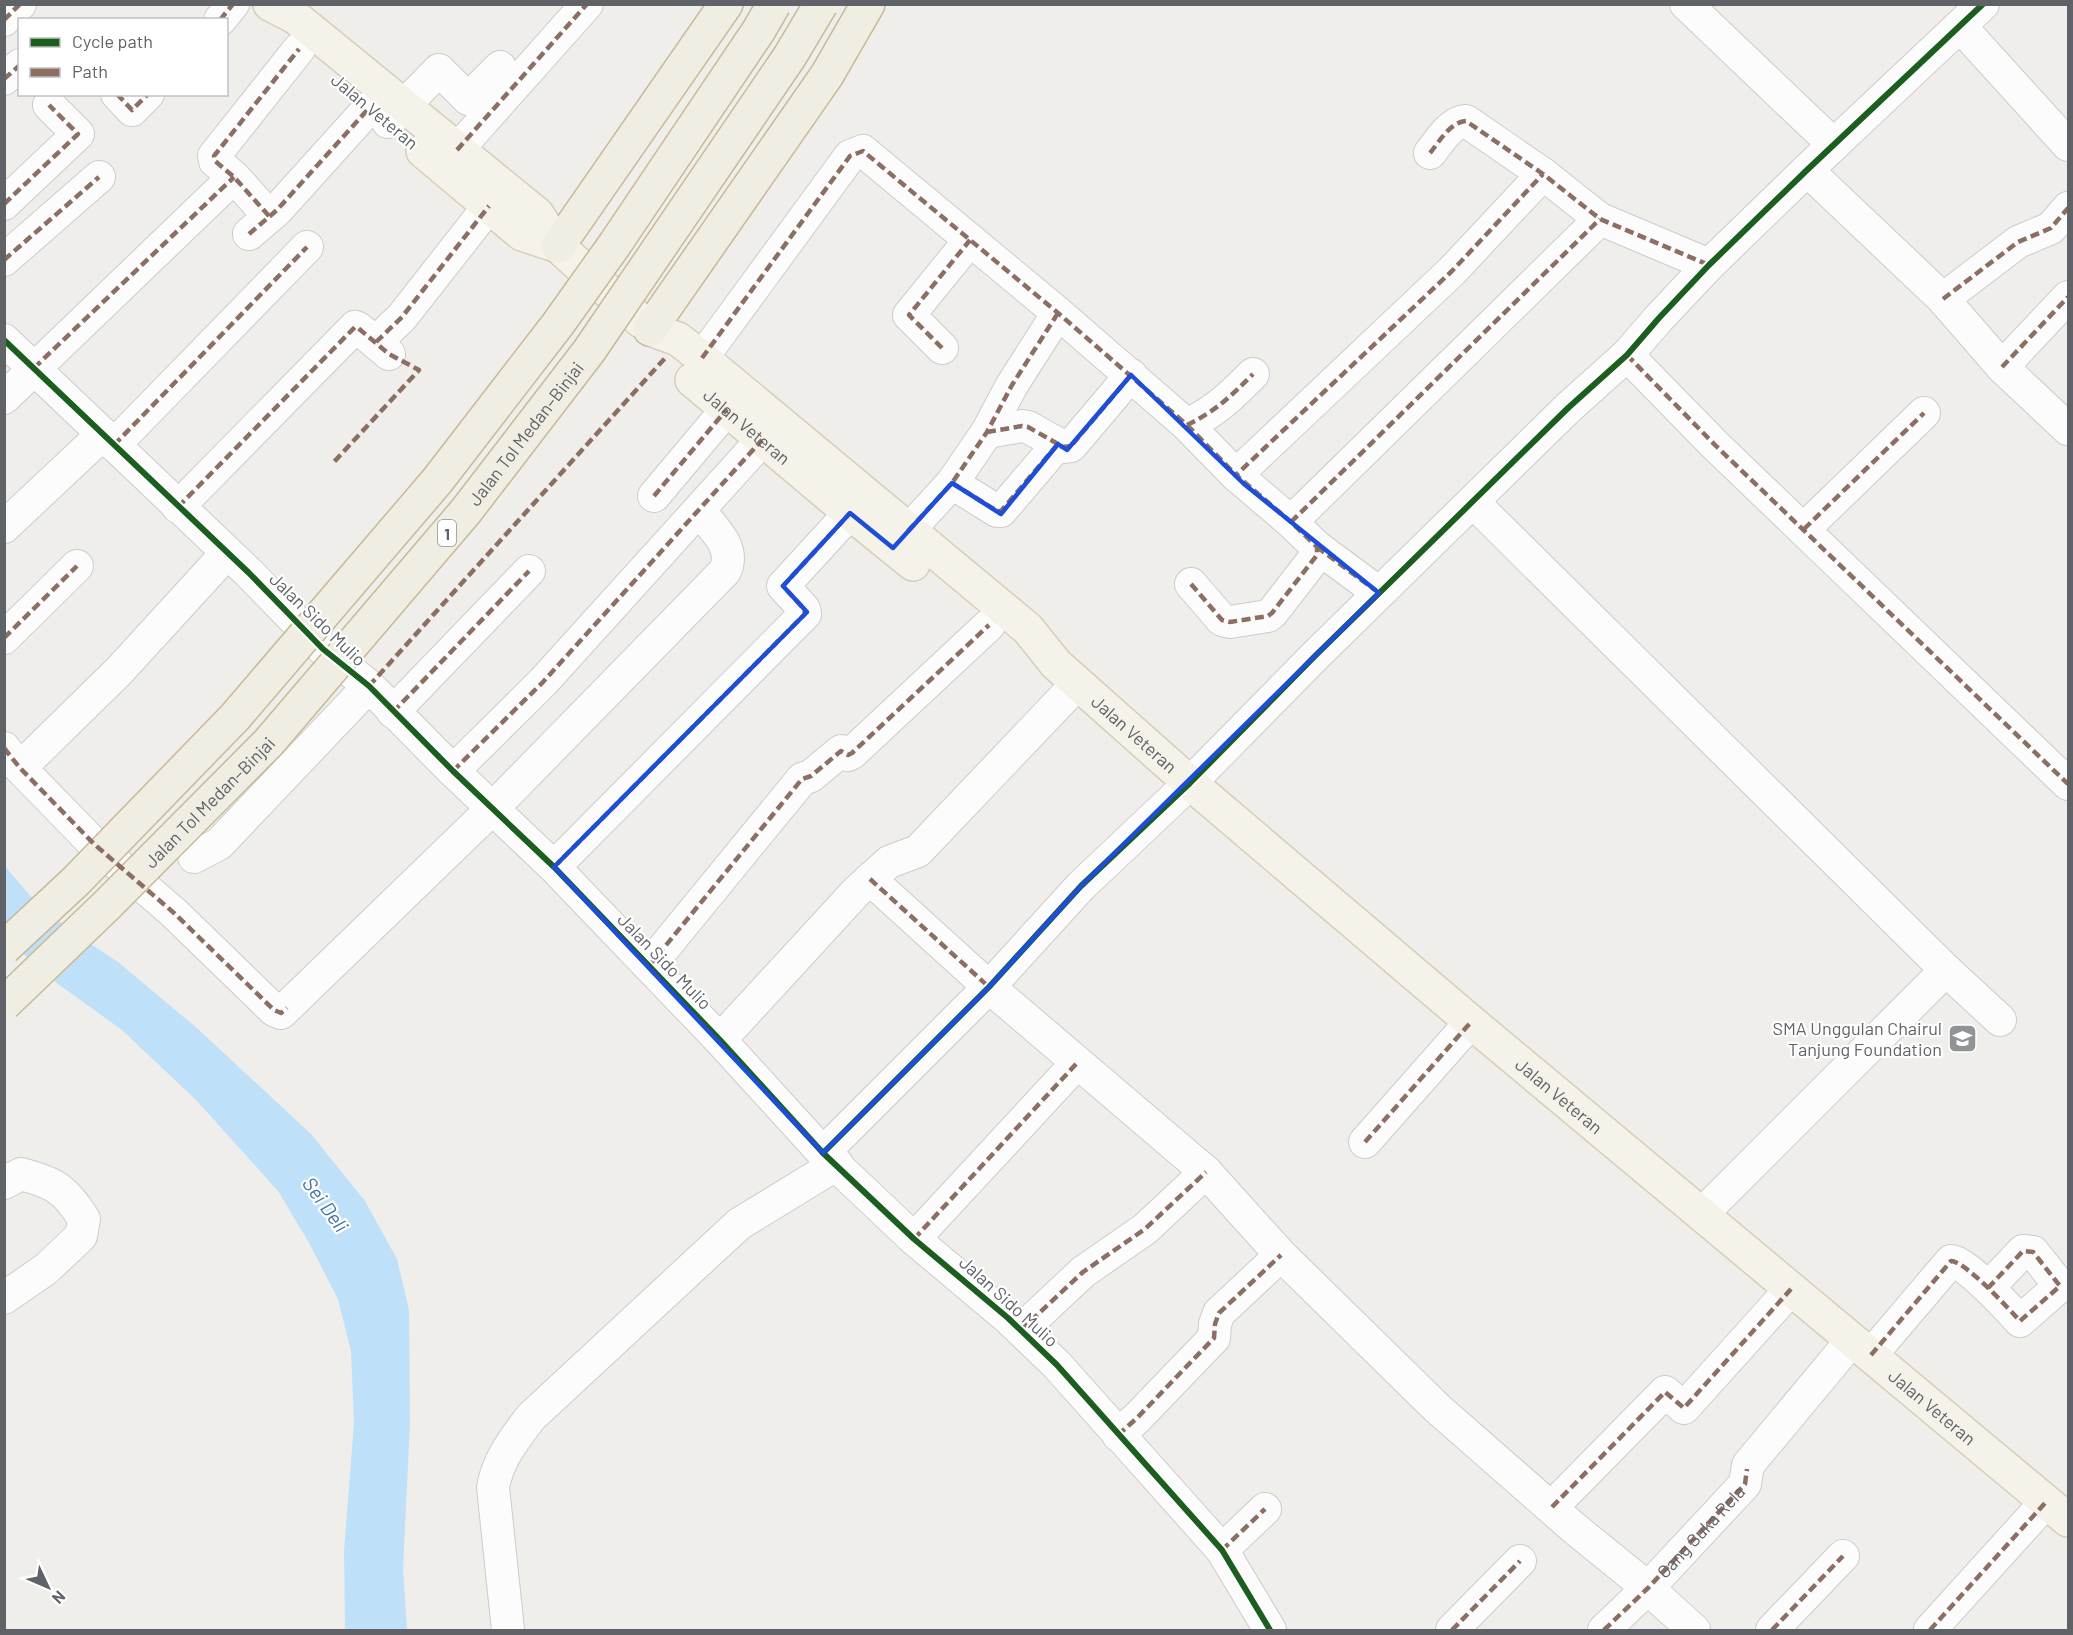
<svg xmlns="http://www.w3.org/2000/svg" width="2073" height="1635" font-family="Barlow,sans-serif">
  <rect width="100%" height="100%" fill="#efeeea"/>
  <path fill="#bfe0f9" d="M4,865L33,899L71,931L118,962L198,1029L311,1134L365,1201L397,1259L409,1310L410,1422L403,1569L407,1630H345L344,1551L354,1423L351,1351L338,1299L308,1241L278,1191L197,1101L122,1030L58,984L5,938Z"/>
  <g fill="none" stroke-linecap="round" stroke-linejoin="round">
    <defs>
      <g id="minor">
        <path d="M1686,4L1834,145"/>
        <path d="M4,20L20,4"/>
        <path d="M220,20L233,4"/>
        <path d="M1960,26L2068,145"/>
        <path d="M4,79L20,65"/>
        <path d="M117,94L132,110L148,94"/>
        <path d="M388,122L439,70L468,99L500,67"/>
        <path d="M457,150L587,4"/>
        <path d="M1430,153C1440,141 1450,122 1466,121L1543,174L1600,219L1709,265"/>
        <path d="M1807,170L1943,299L2002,367L2068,429"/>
        <path d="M4,204L78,134L49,105"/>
        <path d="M269,216L234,177L215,161L214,156L299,49"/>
        <path d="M249,234L277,210L370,107"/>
        <path d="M4,260L99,177"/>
        <path d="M1943,299L2018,242L2051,228L2068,208"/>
        <path d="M4,340L249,573L323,649L369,686L453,771L554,867L720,1040L823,1153L914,1239L1008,1318L1057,1365L1222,1550L1270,1630"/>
        <path d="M376,342L402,317L489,206"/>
        <path d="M942,348L909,315L970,240"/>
        <path d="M1627,355L1715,445L2068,784"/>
        <path d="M702,358L850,156L863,151L1058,313L1187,425C1216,411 1231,396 1253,374"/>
        <path d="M2002,367L2068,297"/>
        <path d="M4,398L234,177"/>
        <path d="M1187,425L1236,475"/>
        <path d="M987,432L1022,426L1028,427L1058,444"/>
        <path d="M114,445L307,247"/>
        <path d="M952,483L997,511H1001L1058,444L1062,447L1071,446L1131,375"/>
        <path d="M654,496L727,409"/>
        <path d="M1473,502L1946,970L1702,1214"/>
        <path d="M178,507L355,327L358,328L389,354"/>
        <path d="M1291,522L1600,219"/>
        <path d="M4,527L103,434"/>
        <path d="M1804,529L1924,413"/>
        <path d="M908,531L952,483L987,432L1012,385L1058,313"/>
        <path d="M1317,547L1379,593"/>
        <path d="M1191,584L1222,620L1230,622L1268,616L1272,613L1317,555V547L1291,522L1236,475L1452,271L1543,174"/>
        <path d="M4,638L77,566"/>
        <path d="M393,712L529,571"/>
        <path d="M4,748L20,768L94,844L174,913L274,1010L281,1013L493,808L725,571C736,547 714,530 699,510"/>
        <path d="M20,768L119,671L227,553"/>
        <path d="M453,771L543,682L762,440"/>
        <path d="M194,857L219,844L369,686"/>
        <path d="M554,867L805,614L804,609L783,586L850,513"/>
        <path d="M870,879L989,987L1206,1172L1281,1255L1437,1408L1574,1528L1643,1584L1694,1630"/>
        <path d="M649,966L802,779L811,776L841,751L848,755L852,753L989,625"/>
        <path d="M1946,970L2000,1020"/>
        <path d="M720,1040L857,891L889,862L918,851L1077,684"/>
        <path d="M1365,1142L1471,1022"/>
        <path d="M823,1153L989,987L1081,886L1190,783L1315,656L1568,408L1627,355L1659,318L1709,265L1807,170L1983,4"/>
        <path d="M4,1183L21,1174C55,1183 65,1189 84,1219L81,1236L46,1269L4,1298"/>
        <path d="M914,1239L1077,1063"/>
        <path d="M1021,1330L1083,1272L1145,1229L1206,1172"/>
        <path d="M1871,1355L1951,1261C1965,1261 2009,1309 2020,1321L2060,1286L2033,1252L2023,1251L1988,1288"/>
        <path d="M1118,1435L1137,1418L1214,1338L1215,1324L1219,1313L1281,1255"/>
        <path d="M1552,1507L1665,1392L1684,1408L1791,1289"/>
        <path d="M1222,1550L1265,1509"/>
        <path d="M508,1630L493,1487C498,1459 515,1438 531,1417L739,1224L837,1164"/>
        <path d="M1452,1630L1520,1561"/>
        <path id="s1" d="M1604,1630L1648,1588L1745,1484L1748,1465L1852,1340"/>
        <path d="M1772,1630L1843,1556"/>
        <path d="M1930,1630L2046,1502"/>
      </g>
      <g id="major">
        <path d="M270,4L295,17L537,214L558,246L641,321"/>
        <path d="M423,151L522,234L558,246"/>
        <path id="s2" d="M650,329L678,339L702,358L1028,629L1056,664L1190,783L1471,1022L2068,1520"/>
        <path id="s3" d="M692,380L850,513L913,564"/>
      </g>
      <g id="highway">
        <path d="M558,246L726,4"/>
        <path d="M650,329L827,75L868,4"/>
      </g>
    </defs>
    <use href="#minor" stroke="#cbcccc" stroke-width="34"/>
    <use href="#major" stroke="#d7ceb8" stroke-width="36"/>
    <use href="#highway" stroke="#c8b996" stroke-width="36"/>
    <use href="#minor" stroke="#fdfcfc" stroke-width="32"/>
    <use href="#major" stroke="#f4f2e9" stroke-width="33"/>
    <use href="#highway" stroke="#f0ede3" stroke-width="33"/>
    <defs>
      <g id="highway-bridge">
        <path d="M4,948L76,881L235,717L437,481L558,324L615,244L759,30L774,4"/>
        <path id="s4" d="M4,1004L107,905L269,742L466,511L589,351L790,56L821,4"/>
      </g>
    </defs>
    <use href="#highway-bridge" stroke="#c8b996" stroke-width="36" stroke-linecap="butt"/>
    <use href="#highway-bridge" stroke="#f0ede3" stroke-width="33"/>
    <g stroke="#8d6e63" stroke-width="4.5" stroke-dasharray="9 4.5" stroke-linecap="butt">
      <path d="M4,20L20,4"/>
      <path d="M220,20L233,4"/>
      <path d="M4,79L20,65"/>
      <path d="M117,94L132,110L148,94"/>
      <path d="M457,150L587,4"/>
      <path d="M1430,153C1440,141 1450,122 1466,121L1543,174L1600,219L1709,265"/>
      <path d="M4,204L78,134L49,105"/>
      <path d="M269,216L234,177L215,161L214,156L299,49"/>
      <path d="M249,234L277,210L370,107"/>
      <path d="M4,260L99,177"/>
      <path d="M1943,299L2018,242L2051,228L2068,208"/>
      <path d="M376,342L402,317L489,206"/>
      <path d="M942,348L909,315L970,240"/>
      <path d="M1627,355L1715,445L2068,784"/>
      <path d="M702,358L850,156L863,151L1058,313L1187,425C1216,411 1231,396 1253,374"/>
      <path d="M2002,367L2068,297"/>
      <path d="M34,368L234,177"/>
      <path d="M1187,425L1236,475"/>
      <path d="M987,432L1022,426L1028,427L1058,444"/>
      <path d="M114,445L307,247"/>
      <path d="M952,483L997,511H1001L1058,444L1062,447L1071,446L1131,375"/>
      <path d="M654,496L727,409"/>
      <path d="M178,507L355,327L358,328L389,354L419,370L333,463"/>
      <path d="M1291,522L1600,219"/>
      <path d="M1804,529L1924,413"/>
      <path d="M908,531L952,483L987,432L1012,385L1058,313"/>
      <path d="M1317,547L1379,593"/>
      <path d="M1191,584L1222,620L1230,622L1268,616L1272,613L1317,555V547L1291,522L1236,475L1452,271L1543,174"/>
      <path d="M4,638L77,566"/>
      <path d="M369,686L666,357"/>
      <path d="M393,712L529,571"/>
      <path d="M4,748L20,768L94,844L174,913L274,1010L281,1013L287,1008"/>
      <path d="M453,771L543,682L762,440"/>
      <path d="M554,867L805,614L804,609L783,586L850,513"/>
      <path d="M870,879L989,987"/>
      <path d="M649,966L802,779L811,776L841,751L848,755L852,753L989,625"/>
      <path d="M1365,1142L1471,1022"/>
      <path d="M914,1239L1077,1063"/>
      <path d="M1021,1330L1083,1272L1145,1229L1206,1172"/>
      <path d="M1871,1355L1951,1261C1965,1261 2009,1309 2020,1321L2060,1286L2033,1252L2023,1251L1988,1288"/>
      <path d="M1118,1435L1137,1418L1214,1338L1215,1324L1219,1313L1281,1255"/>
      <path d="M1552,1507L1665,1392L1684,1408L1791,1289"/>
      <path d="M1222,1550L1265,1509"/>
      <path d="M1452,1630L1520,1561"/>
      <path d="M1604,1630L1648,1588L1745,1484L1747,1469"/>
      <path d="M1772,1630L1843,1556"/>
      <path d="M1930,1630L2046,1502"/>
    </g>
    <defs>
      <g id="cycleway">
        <path d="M4,340L249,573L323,649L369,686L453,771L554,867L720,1040L823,1153L914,1239L1008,1318L1057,1365L1222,1550L1270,1630"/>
        <path d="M823,1153L989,987L1081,886L1190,783L1315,656L1568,408L1627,355L1659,318L1709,265L1807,170L1983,4"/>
      </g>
    </defs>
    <use href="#cycleway" stroke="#fff" stroke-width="10"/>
    <use href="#cycleway" stroke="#1b5e20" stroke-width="6"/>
  </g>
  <path fill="none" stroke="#1d4ed8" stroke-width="4.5" stroke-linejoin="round" d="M1131,375L1244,484L1379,593L1081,886L989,987L823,1153L554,867L807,612L783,586L850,513L893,548L952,483L1001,514L1058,444L1067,450Z"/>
  <defs>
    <symbol id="school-square" viewBox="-11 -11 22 22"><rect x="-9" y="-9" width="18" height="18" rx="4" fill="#919496" stroke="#fff"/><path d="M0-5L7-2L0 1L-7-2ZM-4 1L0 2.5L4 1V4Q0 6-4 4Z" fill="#fff"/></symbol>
  </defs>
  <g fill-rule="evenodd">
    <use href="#school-square" x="1946" y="1022" width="33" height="33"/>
  </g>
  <g text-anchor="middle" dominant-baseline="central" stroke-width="4.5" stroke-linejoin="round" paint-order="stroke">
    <rect fill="#fff" stroke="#8f9295" stroke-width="1.5" x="438" y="520" width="18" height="26" rx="4.5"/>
    <g font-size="16" font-weight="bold" fill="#5f6368">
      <text x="447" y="533">1</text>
    </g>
    <g font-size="18" fill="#5f6368" stroke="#fff">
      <text transform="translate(375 111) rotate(40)">Jalan Veteran</text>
      <text stroke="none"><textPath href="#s3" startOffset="72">Jalan Veteran</textPath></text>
      <text stroke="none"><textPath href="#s4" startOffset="774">Jalan Tol Medan–Binjai</textPath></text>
      <text transform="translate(318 619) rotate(44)">Jalan Sido Mulio</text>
      <text stroke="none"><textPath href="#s2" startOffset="634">Jalan Veteran</textPath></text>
      <text stroke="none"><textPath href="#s4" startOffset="288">Jalan Tol Medan–Binjai</textPath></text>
      <text transform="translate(665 961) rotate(46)">Jalan Sido Mulio</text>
      <text stroke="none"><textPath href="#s2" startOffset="1192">Jalan Veteran</textPath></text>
      <text transform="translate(1009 1301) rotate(42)">Jalan Sido Mulio</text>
      <text stroke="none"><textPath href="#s2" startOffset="1678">Jalan Veteran</textPath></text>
      <text stroke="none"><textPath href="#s1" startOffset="138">Gang Suka Rela</textPath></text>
    </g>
    <g font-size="18" fill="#5f6368" stroke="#fff" text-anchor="end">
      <text x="1942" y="1028">SMA Unggulan Chairul<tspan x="1942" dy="21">Tanjung Foundation</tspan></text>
    </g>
    <g font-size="20" font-style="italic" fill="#4174aa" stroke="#fff">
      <text transform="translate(326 1204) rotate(54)">Sei Deli</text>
    </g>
  </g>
  <rect width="2073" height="1635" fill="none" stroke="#5f6368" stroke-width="12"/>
  <rect x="18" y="18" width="210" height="78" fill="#ffffff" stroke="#bfc1c3" stroke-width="1.5"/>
  <rect x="30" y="38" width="30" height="9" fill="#1b5e20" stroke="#bfc1c3" stroke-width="1.5"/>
  <text x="72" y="48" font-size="18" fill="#5f6368">Cycle path</text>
  <rect x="30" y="68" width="30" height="9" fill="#8d6e63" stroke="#bfc1c3" stroke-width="1.5"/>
  <text x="72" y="78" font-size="18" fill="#5f6368">Path</text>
  <g transform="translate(48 1587) rotate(134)" stroke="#ffffff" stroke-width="4.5" paint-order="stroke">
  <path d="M0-4.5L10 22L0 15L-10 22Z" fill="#5f6368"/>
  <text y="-9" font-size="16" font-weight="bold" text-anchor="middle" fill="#5f6368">N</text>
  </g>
</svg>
